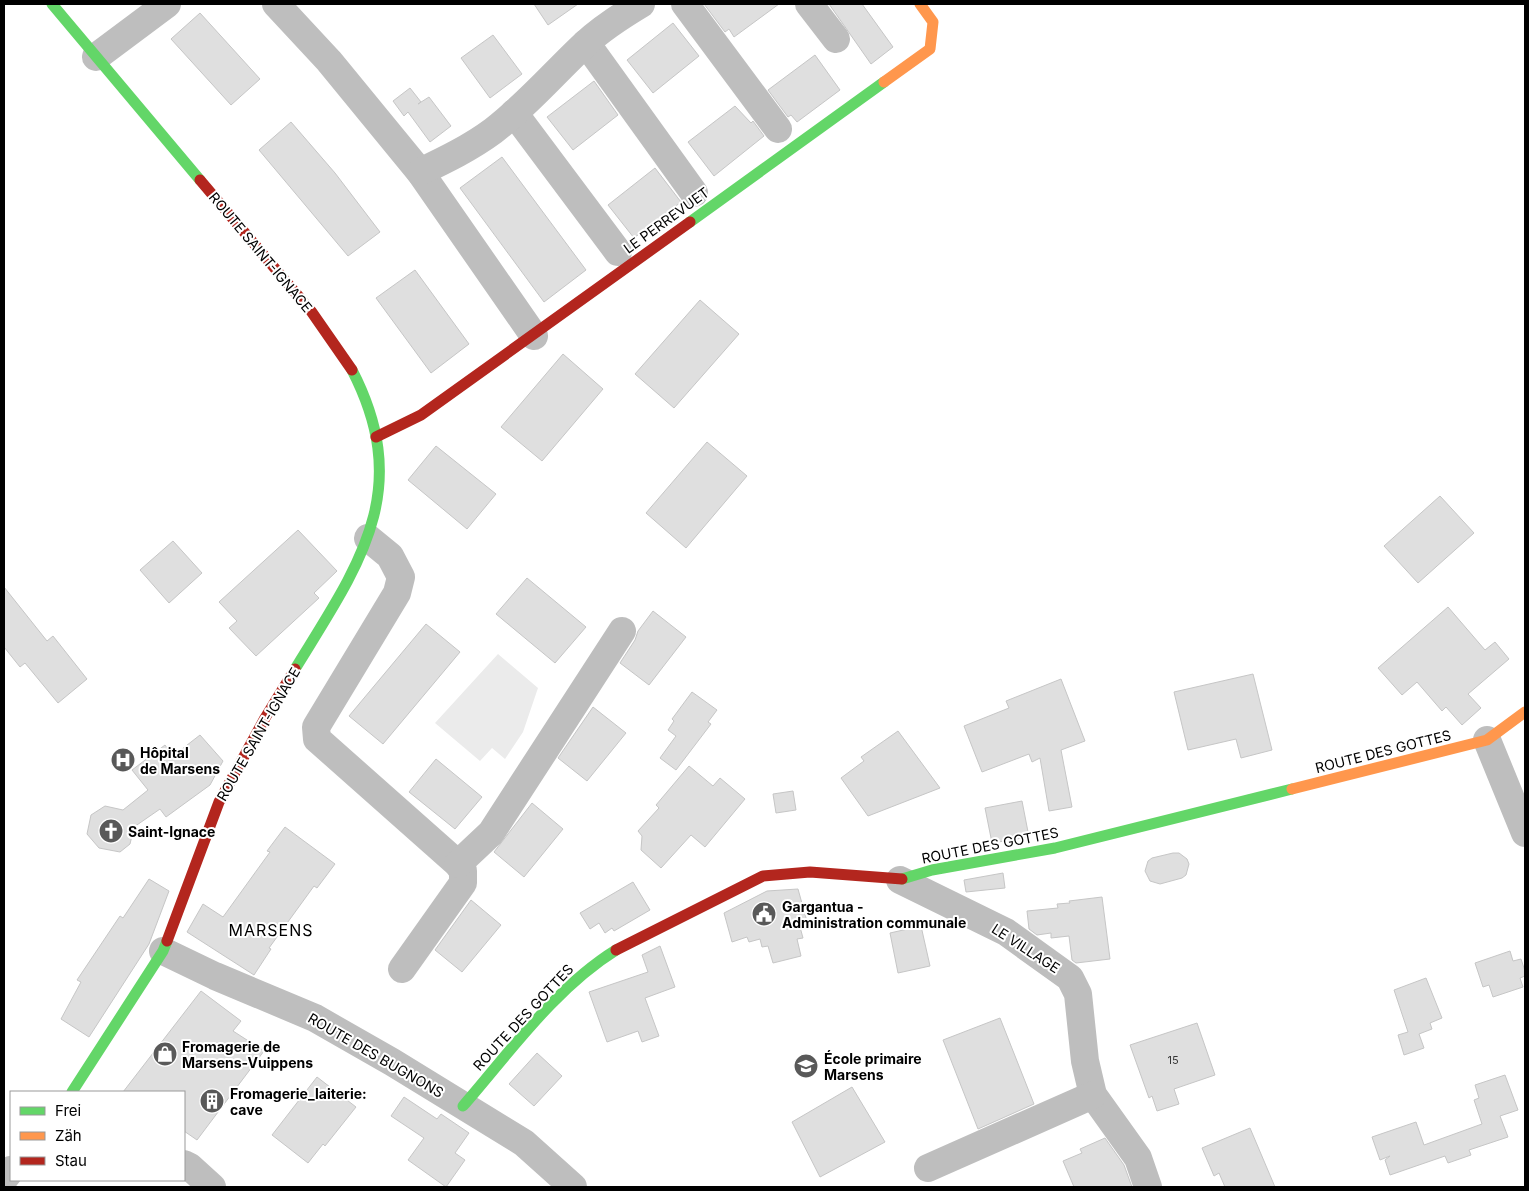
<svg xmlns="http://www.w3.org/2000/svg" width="1529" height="1191" font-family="Inter,sans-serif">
  <rect width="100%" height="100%" fill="#fff"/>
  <path fill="#ebebeb" d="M498,654L538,688L523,732L505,759L492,748L480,761L435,723Z"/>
  <g fill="#dfdfdf" stroke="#c6c6c6">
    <path d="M534,4H578L548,25Z"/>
    <path d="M704,4H779L734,37L729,29L725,32Z"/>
    <path d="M829,4H862L893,47L871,64Z"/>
    <path d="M200,13L260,79L231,105L171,39Z"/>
    <path d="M673,23L699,56L653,93L627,60Z"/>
    <path d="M493,35L522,74L490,98L461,58Z"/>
    <path d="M815,55L840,90L797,122L791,115L788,117L768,90Z"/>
    <path d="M594,81L618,115L573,150L547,117Z"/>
    <path d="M410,88L421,102L418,104L429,97L451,126L430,142L408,112L404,116L393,101Z"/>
    <path d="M735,106L751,123L753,121L764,136L714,176L688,142Z"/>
    <path d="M291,122L335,173L380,232L348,256L259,150Z"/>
    <path d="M502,157L586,270L544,302L460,188Z"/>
    <path d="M655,168L681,202L634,238L608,205Z"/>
    <path d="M415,270L469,344L431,373L376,298Z"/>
    <path d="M700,300L739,334L674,408L635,374Z"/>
    <path d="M563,354L603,389L542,461L501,427Z"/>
    <path d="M707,442L747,476L686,548L646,513Z"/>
    <path d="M436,446L496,494L467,529L408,480Z"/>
    <path d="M1440,496L1474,533L1418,583L1384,546Z"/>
    <path d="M298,530L337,571L314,593L319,598L256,656L229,628L237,621L219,602Z"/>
    <path d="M173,541L202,573L169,603L140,570Z"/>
    <path d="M527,578L586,627L555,663L496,614Z"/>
    <path d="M4,587L47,641L53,636L87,679L58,703L25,663L20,667L4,647Z"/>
    <path d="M1448,607L1485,650L1495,642L1509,659L1468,694L1481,708L1462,725L1446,707L1442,711L1417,682L1402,695L1378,668Z"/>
    <path d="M653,611L686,637L649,685L620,663L635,640L638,631Z"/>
    <path d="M426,624L460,652L383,744L349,716Z"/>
    <path d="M1253,674L1272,750L1241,758L1236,739L1188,750L1174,692Z"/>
    <path d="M1061,679L1085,741L1061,750L1072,807L1049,811L1040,758L1032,762L1029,754L982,772L964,726L1009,708L1006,701Z"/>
    <path d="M692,692L717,710L708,722L711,724L676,770L660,758L676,736L668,730L674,721L672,719Z"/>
    <path d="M593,707L626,733L587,781L558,758Z"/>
    <path d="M898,731L940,788L868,816L841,778L864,761L861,757Z"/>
    <path d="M200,735L223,761L210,785L166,817L160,809L134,827L130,844L120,852L99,848L87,834L91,815L105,806L123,810L148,790L132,770L165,745L173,756Z"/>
    <path d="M436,759L482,797L455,829L409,792Z"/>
    <path d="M689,766L713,786L720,778L745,799L705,847L691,835L661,868L641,850L642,836L638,831L659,808L656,805Z"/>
    <path d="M793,791L796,810L776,813L773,794Z"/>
    <path d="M1022,801L1029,837L992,843L985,808Z"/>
    <path d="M532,803L563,829L524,877L494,852Z"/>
    <path d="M285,827L335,864L317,888L314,886L269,948L271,949L254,975L187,932L203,904L223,917L270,852L267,851Z"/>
    <path d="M1173,853H1179L1187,859L1189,864L1186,875L1182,878L1160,884L1150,881L1145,871L1148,861L1152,858Z"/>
    <path d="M1003,873L1005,888L966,892L964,880Z"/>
    <path d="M149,879L169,891L149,944L89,1037L61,1019L81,982L77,980L120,916L123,918Z"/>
    <path d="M633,882L650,910L614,931L612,928L605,933L599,923L590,929L580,913Z"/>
    <path d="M798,889L808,925L800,927L803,938L797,939L801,956L773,963L768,946L762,947L760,939L749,942L747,937L732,942L724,913L767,891Z"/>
    <path d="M1102,897L1110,959L1076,963L1072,960L1069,936L1051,938V933L1037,935L1029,929L1027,911L1058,908L1057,904L1070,903L1069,901Z"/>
    <path d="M471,900L501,925L462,972L435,950Z"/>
    <path d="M921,926L930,966L898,973L890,933Z"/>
    <path d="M660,946L675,987L645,998L659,1036L642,1042L638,1031L607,1042L589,992L648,972L642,955Z"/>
    <path d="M1510,951L1513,961L1521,959L1525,971V976L1520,978L1523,987L1493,997L1489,985L1483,987L1475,963Z"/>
    <path d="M1426,978L1442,1018L1430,1023L1432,1029L1419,1034L1424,1048L1404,1055L1398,1035L1408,1032L1394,990Z"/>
    <path d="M201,991L241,1021L233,1031L264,1051L197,1140L184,1131V1092H123Z"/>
    <path d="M1000,1018L1034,1104L978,1129L943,1040Z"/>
    <path d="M1197,1023L1215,1075L1174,1089L1179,1104L1157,1111L1152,1096L1149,1098L1130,1045Z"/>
    <path d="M537,1053L562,1076L534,1106L509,1084Z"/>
    <path d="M1505,1075L1518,1110L1500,1116L1508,1137L1469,1150L1471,1155L1448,1163L1445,1156L1390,1175L1385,1160L1390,1156L1380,1160L1372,1137L1416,1122L1424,1145L1482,1124L1474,1100L1479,1098L1475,1085Z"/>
    <path d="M317,1077L356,1107L325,1146L323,1144L308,1163L272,1135Z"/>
    <path d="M852,1087L885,1142L820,1177L792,1122Z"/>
    <path d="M404,1097L437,1119L441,1114L469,1133L455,1153L465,1160L446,1187L408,1160L424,1138L391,1116Z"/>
    <path d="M1250,1128L1275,1187H1225L1219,1173L1214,1176L1202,1148Z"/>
    <path d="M1105,1138L1124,1165L1132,1187H1074L1063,1161L1082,1153L1080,1149Z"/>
  </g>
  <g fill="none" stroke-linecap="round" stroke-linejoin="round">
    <g stroke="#bebebe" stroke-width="28">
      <path d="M276,4L329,61L420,172L534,336"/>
      <path d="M685,4L778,129"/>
      <path d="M809,4L836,39"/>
      <path d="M586,43L694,193"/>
      <path d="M96,57L167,4"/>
      <path d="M514,113L618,252"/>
      <path d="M420,172C445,160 470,148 493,131C527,105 554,73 585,44C602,28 621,16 641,4"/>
      <path d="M368,538L390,556L401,577L397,593L316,727L317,739L458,864L463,871V883L402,969"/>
      <path d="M1487,740L1525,833"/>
      <path d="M458,864L491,833L622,631"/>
      <path d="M900,880L1006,932L1070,978L1078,994L1085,1061L1093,1095L1138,1158L1148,1187"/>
      <path d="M163,951L215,976L315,1018L392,1062L524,1143L573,1187"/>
      <path d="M184,1164L190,1167L212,1187"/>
      <path d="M928,1168L1093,1095"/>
      <path d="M4,1179L11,1170"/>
    </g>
    <g stroke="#63d668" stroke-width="11">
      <path d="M52,4L200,180"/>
      <path d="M690,222L884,82"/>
      <path d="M295,669C358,566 415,492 352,370"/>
      <path d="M902,879L932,870L1055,848L1292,789"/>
      <path d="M72,1092L163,951L167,941"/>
      <path d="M463,1106C510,1052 555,988 616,950"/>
    </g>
    <g stroke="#ff974d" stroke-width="11">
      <path d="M884,82L930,49L933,22L920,4"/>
      <path d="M1292,789L1487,740L1525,712"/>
    </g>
    <g stroke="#b3261e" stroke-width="11">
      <path d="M200,180L311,311L352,370"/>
      <path d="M376,437L421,415L690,222"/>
      <path d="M167,941L219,802L265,718L295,669"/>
      <path d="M616,950L763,876L810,872L902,879"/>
    </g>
  </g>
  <defs>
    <symbol id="hospital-disc" viewBox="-11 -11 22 22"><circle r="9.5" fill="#595959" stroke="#fff"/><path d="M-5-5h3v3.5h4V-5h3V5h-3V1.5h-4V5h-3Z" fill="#fff"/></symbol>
    <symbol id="church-disc" viewBox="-11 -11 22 22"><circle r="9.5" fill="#595959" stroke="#fff"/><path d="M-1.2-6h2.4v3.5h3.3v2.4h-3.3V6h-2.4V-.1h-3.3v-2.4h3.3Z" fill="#fff"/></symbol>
    <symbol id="civic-disc" viewBox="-11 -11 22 22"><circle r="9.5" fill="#595959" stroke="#fff"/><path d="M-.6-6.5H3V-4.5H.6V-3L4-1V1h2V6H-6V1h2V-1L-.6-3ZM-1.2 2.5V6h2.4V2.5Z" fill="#fff"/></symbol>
    <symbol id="shop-disc" viewBox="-11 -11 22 22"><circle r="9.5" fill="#595959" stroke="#fff"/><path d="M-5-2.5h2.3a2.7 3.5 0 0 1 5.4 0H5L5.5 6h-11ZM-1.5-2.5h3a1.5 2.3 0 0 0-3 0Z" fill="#fff"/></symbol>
    <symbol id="school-disc" viewBox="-11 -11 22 22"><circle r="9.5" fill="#595959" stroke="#fff"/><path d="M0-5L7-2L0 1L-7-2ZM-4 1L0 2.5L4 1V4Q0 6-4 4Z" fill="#fff"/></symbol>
    <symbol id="building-disc" viewBox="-11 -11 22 22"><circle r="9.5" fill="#595959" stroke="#fff"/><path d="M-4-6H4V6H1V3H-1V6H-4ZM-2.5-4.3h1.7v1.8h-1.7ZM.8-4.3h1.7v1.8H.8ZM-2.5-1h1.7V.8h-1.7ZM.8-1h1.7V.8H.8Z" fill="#fff"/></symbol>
  </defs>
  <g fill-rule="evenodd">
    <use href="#hospital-disc" x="109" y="746" width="28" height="28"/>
    <use href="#church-disc" x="97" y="817" width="28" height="28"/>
    <use href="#civic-disc" x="750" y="900" width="28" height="28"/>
    <use href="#shop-disc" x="151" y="1040" width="28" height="28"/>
    <use href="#school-disc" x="792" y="1052" width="28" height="28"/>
    <use href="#building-disc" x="198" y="1087" width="28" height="28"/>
  </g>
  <g text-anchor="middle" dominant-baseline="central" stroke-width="4" stroke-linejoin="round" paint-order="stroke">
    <g font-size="11" fill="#383838">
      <text x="1173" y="1060">15</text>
    </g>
    <g font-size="14" fill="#000" stroke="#fff">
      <text transform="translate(666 220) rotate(-36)">LE PERREVUET</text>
      <text transform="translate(261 252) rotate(50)">ROUTE SAINT-IGNACE</text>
      <text transform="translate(258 734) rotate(-60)">ROUTE SAINT-IGNACE</text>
      <text transform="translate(1383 751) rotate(-14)">ROUTE DES GOTTES</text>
      <text transform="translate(990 845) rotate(-11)">ROUTE DES GOTTES</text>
      <text transform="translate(1026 948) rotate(33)">LE VILLAGE</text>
      <text transform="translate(523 1017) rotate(-47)">ROUTE DES GOTTES</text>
      <text transform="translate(376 1055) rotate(30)">ROUTE DES BUGNONS</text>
    </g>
    <g font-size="14" font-weight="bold" fill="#000" stroke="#fff" text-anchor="start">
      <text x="140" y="752">Hôpital<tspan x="140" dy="16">de Marsens</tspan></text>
      <text x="128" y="831">Saint-Ignace</text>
      <text x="782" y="906">Gargantua -<tspan x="782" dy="16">Administration communale</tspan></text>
      <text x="182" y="1046">Fromagerie de<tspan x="182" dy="16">Marsens-Vuippens</tspan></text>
      <text x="824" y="1058">École primaire<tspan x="824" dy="16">Marsens</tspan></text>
      <text x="230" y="1093">Fromagerie_laiterie:<tspan x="230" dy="16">cave</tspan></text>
    </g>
    <g font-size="16" letter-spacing="1" fill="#000" stroke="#fff">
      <text x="271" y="930">MARSENS</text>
    </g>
  </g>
  <rect width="1529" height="1191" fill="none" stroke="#000000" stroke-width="10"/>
  <rect x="10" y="1091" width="175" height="90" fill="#ffffff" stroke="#999999"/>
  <rect x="20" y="1107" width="25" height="8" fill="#63d668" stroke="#999999"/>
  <text x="55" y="1116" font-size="15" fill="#000000">Frei</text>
  <rect x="20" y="1132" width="25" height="8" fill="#ff974d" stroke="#999999"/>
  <text x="55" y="1141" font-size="15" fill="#000000">Zäh</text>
  <rect x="20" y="1157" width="25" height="8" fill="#b3261e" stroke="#999999"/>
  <text x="55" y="1166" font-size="15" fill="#000000">Stau</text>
</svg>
